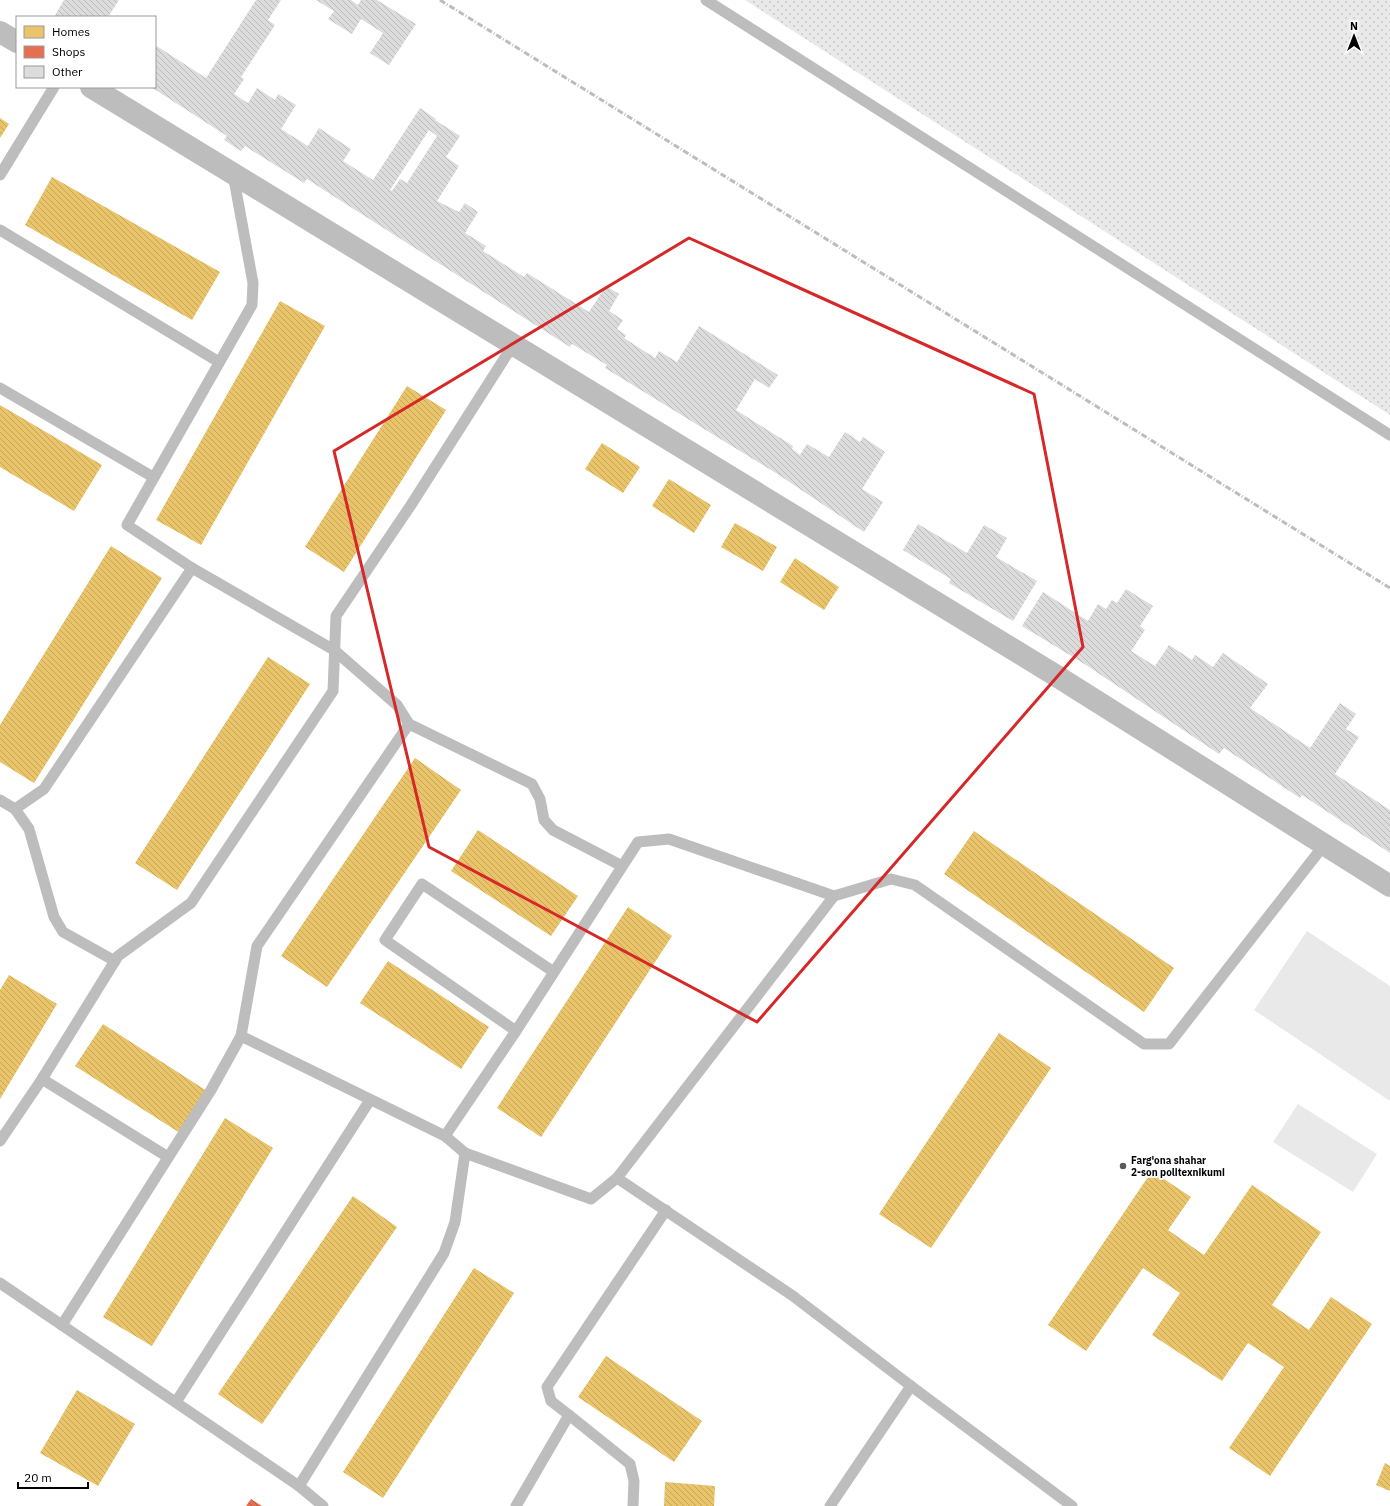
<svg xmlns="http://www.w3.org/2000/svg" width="1390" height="1506" font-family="'IBM Plex Sans',sans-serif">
  <defs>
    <pattern id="grass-dots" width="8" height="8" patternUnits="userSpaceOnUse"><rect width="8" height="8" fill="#e9e9e9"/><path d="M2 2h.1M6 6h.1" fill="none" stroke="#c6c6c6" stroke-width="1.8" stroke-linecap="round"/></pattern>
    <pattern id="homes-back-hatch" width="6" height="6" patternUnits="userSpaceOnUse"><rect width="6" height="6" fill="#e9c46a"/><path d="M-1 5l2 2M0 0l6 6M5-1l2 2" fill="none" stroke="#c6a75a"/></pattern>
    <pattern id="shops-back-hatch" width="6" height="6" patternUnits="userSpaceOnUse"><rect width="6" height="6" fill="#e76f51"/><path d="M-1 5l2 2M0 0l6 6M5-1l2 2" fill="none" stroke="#b95941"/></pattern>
    <pattern id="building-back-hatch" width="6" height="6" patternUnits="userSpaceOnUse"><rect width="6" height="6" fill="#dcdcdc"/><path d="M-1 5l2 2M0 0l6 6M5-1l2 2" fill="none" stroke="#bbb"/></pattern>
  </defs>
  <rect width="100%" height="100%" fill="#fff"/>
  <path fill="url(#grass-dots)" d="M745,0H1390V415Z"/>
  <g fill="#e9e9e9">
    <path d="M1307,931L1390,986V1101L1254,1010Z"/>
    <path d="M1298,1104L1377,1154L1353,1192L1273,1142Z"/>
  </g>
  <g fill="url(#homes-back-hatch)">
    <path d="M0,118L9,124L0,138Z"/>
    <path d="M52,177L220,272L192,320L25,225Z"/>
    <path d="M280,301L325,326L201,545L156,520Z"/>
    <path d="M407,386L446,410L344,572L305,547Z"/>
    <path d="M0,405L102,465L74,511L0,467Z"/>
    <path d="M602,443L640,467L623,493L585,469Z"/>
    <path d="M669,479L711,505L694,533L652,506Z"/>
    <path d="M735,523L777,547L763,571L721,547Z"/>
    <path d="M111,546L162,578L34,783L0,762V725Z"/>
    <path d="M795,558L839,587L824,610L780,582Z"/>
    <path d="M268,657L310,684L177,890L135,863Z"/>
    <path d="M415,758L461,790L327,987L281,956Z"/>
    <path d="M478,830L578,896L551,936L451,871Z"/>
    <path d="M974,831L1174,968L1144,1012L944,874Z"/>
    <path d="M628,907L672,936L541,1137L497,1108Z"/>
    <path d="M388,961L489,1027L461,1069L360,1003Z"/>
    <path d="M9,975L57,1004L0,1099V990Z"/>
    <path d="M103,1024L207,1091L180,1133L75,1066Z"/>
    <path d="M999,1033L1051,1068L931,1248L879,1214Z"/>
    <path d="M225,1118L273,1148L152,1346L103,1317Z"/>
    <path d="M1152,1171L1191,1197L1168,1230L1204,1255L1252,1185L1321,1232L1272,1305L1309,1330L1331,1297L1372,1324L1270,1476L1229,1448L1284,1367L1248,1343L1222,1381L1152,1335L1180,1293L1143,1268L1086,1351L1048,1325Z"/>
    <path d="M353,1196L397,1227L262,1424L218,1394Z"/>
    <path d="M474,1268L514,1293L383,1498L343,1472Z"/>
    <path d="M606,1356L702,1421L674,1462L578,1397Z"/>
    <path d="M77,1390L135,1424L98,1486L40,1453Z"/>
    <path d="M1385,1463L1390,1466V1491L1376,1485Z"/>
    <path d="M665,1482L715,1486L714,1506H664Z"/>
  </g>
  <path fill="url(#shops-back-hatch)" d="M251,1499L262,1506H246Z"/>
  <g fill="url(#building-back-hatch)" fill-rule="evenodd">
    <path d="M64,0H119L108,17H54Z"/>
    <path d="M256,0H281L268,20L275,25L241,77L244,79L234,94L248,103L257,88L275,100L278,94L296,105L281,129L308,146L319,128L351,149L343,161L373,180L420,108L436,119L435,120L460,136L446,157L459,166L437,201L459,212L465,203L478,212L465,233L486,246L483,251L524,277L527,273L589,312L606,286L619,294L609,311L623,320L617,329L626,335L624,338L655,358L659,351L677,362L699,326L778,375L769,388L755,379L736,410L793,446L792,449L800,455L807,444L829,457L845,432L860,442L863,437L885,452L862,489L883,502L864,532L776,473L605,368L607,365L572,344L570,347L324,190L307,179L304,183L245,146L241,151L224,140L227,136L151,87H155V45L206,78ZM429,130L437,136L407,183L400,179L392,191L390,190Z"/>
    <path d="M316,0H351L358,5L361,0H377L416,24L389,65L370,53L383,33L361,19L352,34L328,19L334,11Z"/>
    <path d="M918,524L967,553L984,525L1007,538L996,557L1037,581L1013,621L949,583L951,579L903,550Z"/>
    <path d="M1126,589L1153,606L1140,626L1145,630L1131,651L1155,666L1169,645L1192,660L1195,655L1213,667L1223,653L1268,684L1250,708L1310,748L1340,703L1356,714L1346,729L1359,737L1335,774L1390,810V853L1302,795L1300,798L1224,748L1219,754L1086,665L1022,626L1043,592L1088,621L1098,604L1106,609L1112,600L1117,603Z"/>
  </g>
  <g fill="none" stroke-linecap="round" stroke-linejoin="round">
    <g stroke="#bdbdbd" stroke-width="11">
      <path d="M706,0L1390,435"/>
      <path d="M233,174L253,283L252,305L127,525L192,568L334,650L397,705L409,724L532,784L540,799L544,820L553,830L622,866"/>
      <path d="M0,175L54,87"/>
      <path d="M0,230L219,362"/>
      <path d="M0,388L153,477"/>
      <path d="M0,800L15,809L29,829L54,917L63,932L115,961"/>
      <path d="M15,809L44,789L192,568"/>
      <path d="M516,1031L385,940L422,884L554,972"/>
      <path d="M241,1036L257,946L409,724"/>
      <path d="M42,1079L118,956L191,903L333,691L336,616L411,505L513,345"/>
      <path d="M445,1136L516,1031L638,842L669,839L834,896"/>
      <path d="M0,1141L42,1079L168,1157"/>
      <path d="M617,1178L834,896L891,879L915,885L1144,1044H1169L1324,845"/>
      <path d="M0,1283L299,1486L323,1506"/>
      <path d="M62,1325L211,1090L241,1036L445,1136L465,1153L591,1199L617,1178L793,1296L911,1386L1072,1506"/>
      <path d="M176,1402L370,1100"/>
      <path d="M569,1415L551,1401L547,1387L666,1210"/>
      <path d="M299,1486L444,1253L455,1222L465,1153"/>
      <path d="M516,1506L569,1415L630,1464L634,1481L633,1506"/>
      <path d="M830,1506L911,1386"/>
    </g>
    <g stroke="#bdbdbd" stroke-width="22">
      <path d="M0,32L17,42"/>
      <path d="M91,87L1055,675L1390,886"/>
    </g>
    <path stroke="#bdbdbd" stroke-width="3" stroke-dasharray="6 2 1 2" stroke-linecap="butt" d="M440,0L1390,588"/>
  </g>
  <path fill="none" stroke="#d62828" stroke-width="3" stroke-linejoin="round" d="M689,238L1034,394L1083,647L757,1022L429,847L334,451Z"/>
  <circle fill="#595959" stroke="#fff" stroke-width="1.5" cx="1123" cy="1166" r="4"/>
  <g text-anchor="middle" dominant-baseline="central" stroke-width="4" stroke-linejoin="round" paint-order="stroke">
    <g font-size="10" font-weight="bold" fill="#000" stroke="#fff" text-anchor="start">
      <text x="1131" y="1160">Farg'ona shahar<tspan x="1131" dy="12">2-son politexnikumi</tspan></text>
    </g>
  </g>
  <rect x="16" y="16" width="140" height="72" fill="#ffffff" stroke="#999999"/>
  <rect x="24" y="26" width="20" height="12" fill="#e9c46a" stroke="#999999"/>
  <text x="52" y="36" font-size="12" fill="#000000">Homes</text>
  <rect x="24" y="46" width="20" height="12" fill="#e76f51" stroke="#999999"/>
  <text x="52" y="56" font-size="12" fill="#000000">Shops</text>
  <rect x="24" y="66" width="20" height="12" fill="#dcdcdc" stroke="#999999"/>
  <text x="52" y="76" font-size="12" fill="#000000">Other</text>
  <g transform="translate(1354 36)" stroke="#ffffff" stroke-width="3" paint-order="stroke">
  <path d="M0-3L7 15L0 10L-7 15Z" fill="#000000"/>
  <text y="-6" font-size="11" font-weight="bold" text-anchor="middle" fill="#000000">N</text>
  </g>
  <path d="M18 1482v6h70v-6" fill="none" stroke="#000000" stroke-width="2"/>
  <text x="24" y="1482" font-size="12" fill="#000000" stroke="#ffffff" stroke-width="3" paint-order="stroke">20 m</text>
</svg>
